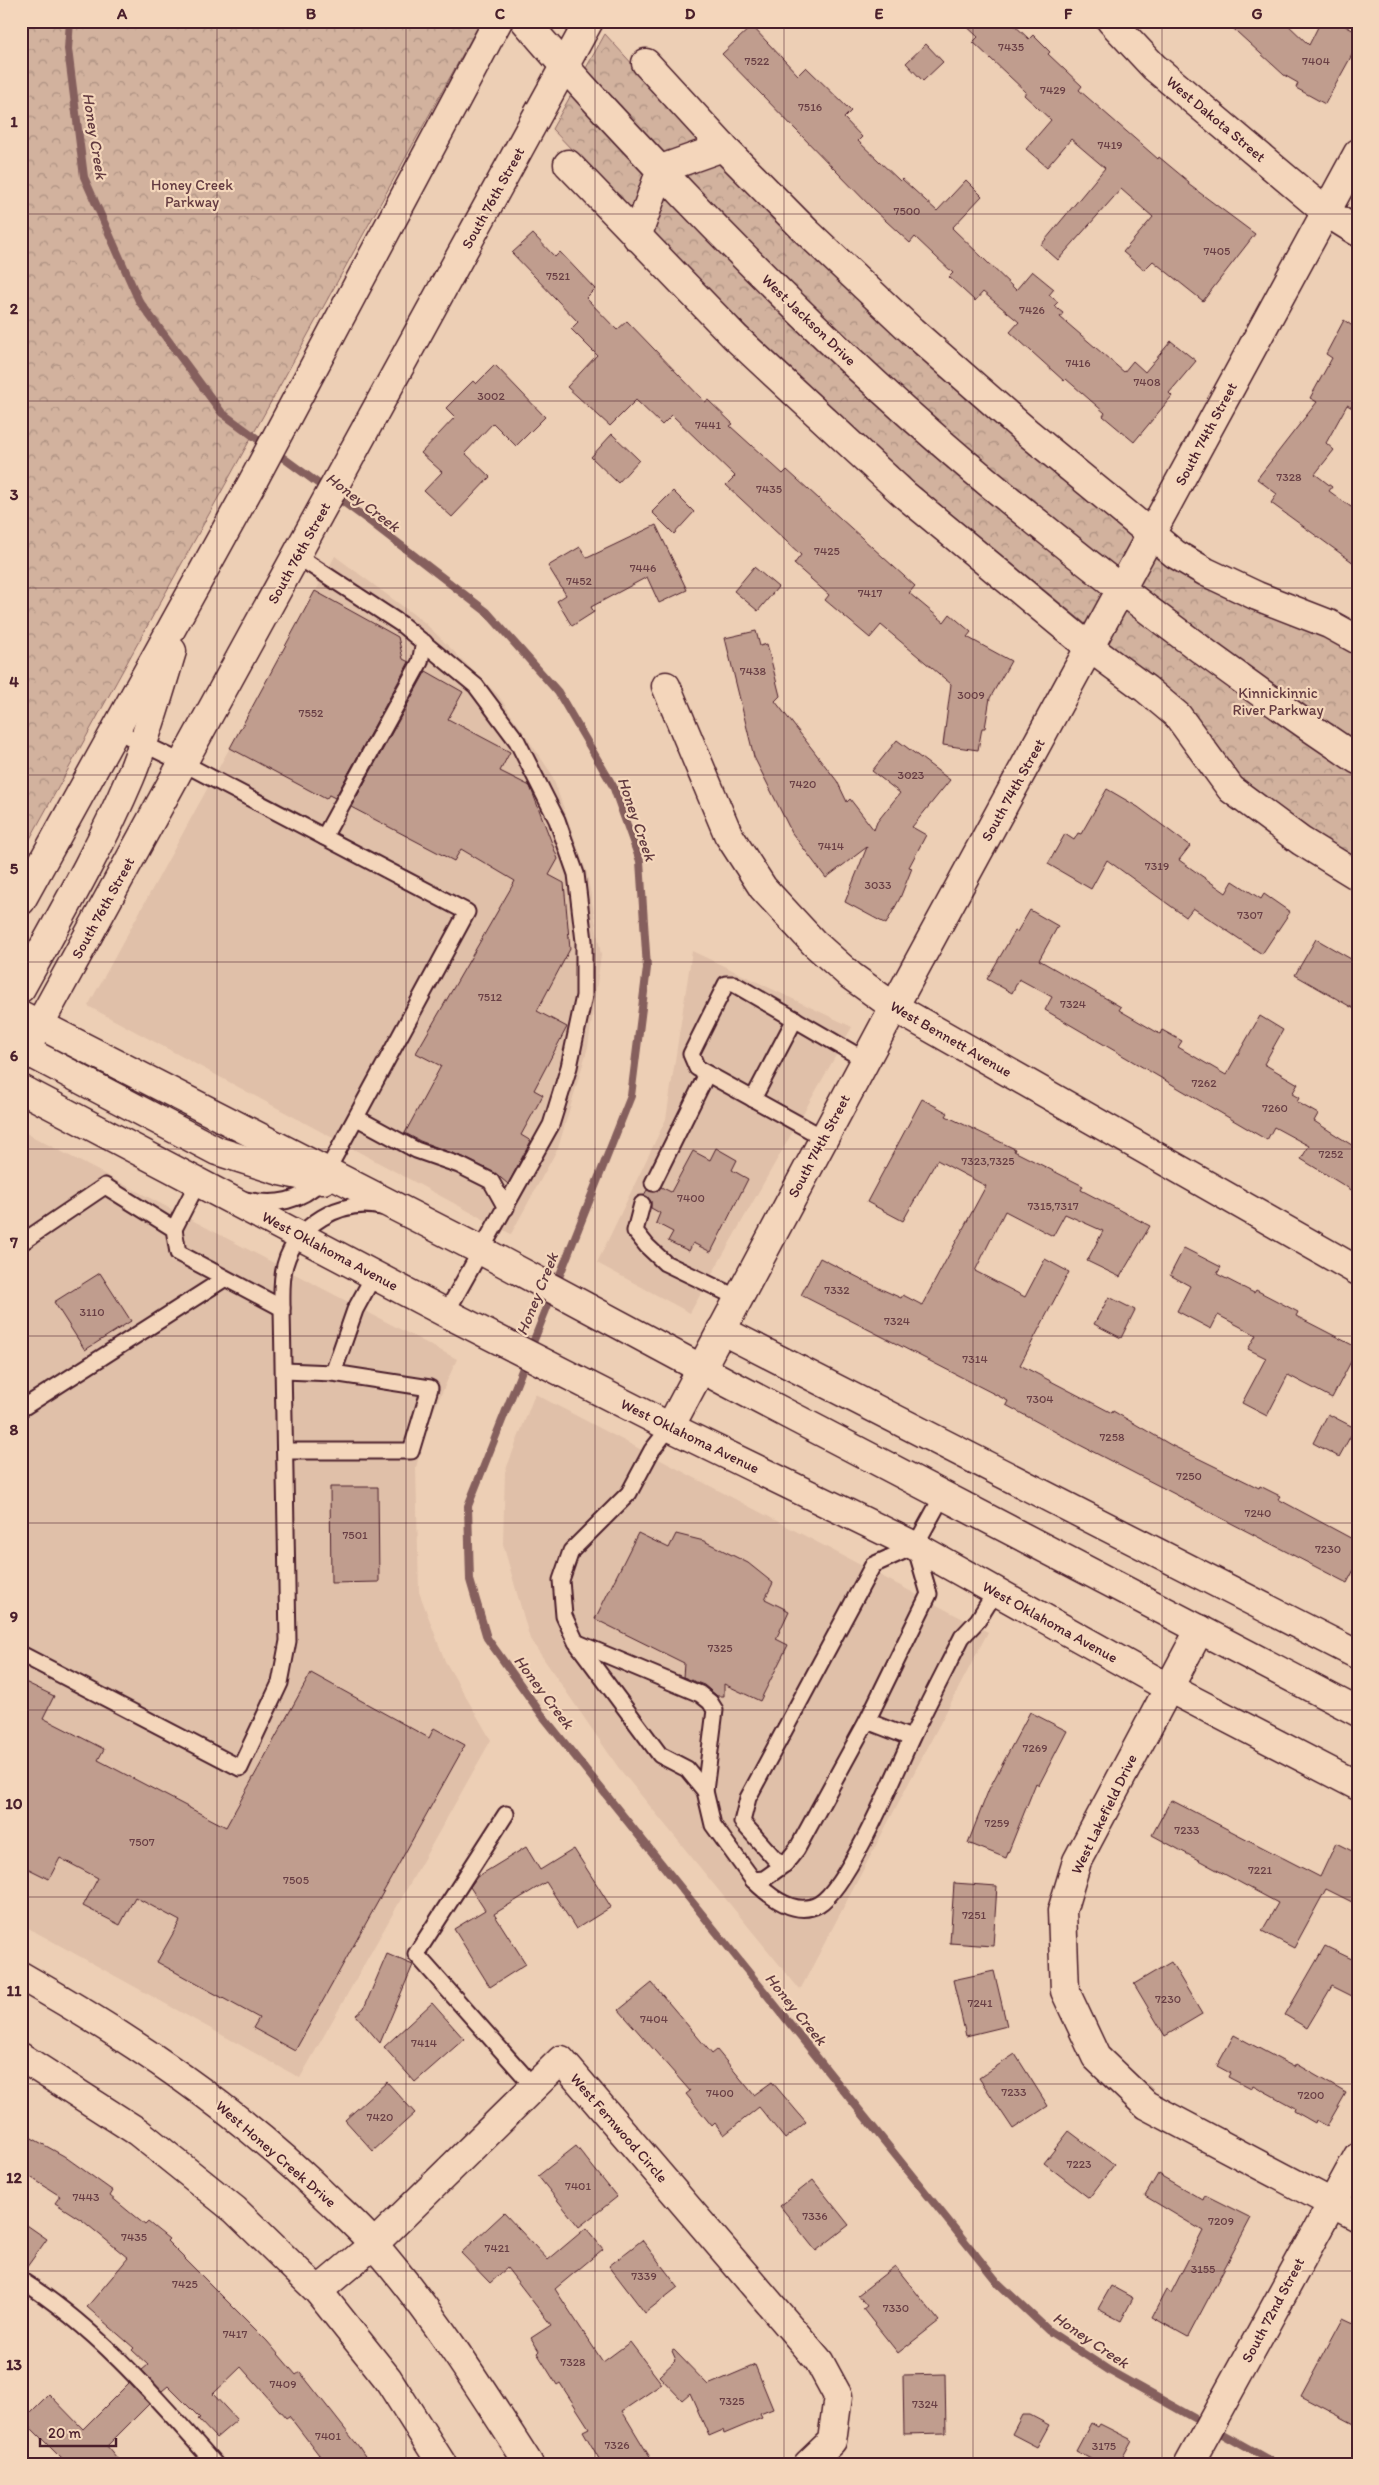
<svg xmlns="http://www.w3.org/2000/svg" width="1379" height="2485" font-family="Itim,sans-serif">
  <defs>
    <pattern id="park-crowns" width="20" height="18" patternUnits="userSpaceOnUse" patternTransform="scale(1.25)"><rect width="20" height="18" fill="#d2b29e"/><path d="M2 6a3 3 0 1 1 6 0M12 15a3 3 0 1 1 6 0" fill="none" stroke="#ac9081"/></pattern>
  </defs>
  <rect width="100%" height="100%" fill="#edcfb5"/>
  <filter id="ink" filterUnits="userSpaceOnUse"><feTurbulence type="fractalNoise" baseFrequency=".02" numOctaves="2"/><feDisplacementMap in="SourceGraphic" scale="10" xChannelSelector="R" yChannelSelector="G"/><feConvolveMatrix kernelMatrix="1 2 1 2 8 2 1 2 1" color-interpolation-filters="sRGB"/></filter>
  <g filter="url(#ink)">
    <g fill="#e0c0a9">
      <path d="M335,556L425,623L498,695L551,773L587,873L601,955L588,1047L558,1148L511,1234L88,1006Z"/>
      <path d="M692,951L852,1027L690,1313L597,1263L666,1119Z"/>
      <path d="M22,1131L457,1359L425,1430L416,1468L419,1592L445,1661L491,1740L300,2078L21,1924Z"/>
      <path d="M535,1394L988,1632L800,1990L618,1767L530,1639L503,1544L505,1472Z"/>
    </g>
    <g fill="url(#park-crowns)" stroke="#8e6864">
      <path d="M21,21H481L21,855Z"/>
      <path d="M605,34L695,133L1127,531L1334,639L1358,656V864L1281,813L1231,771L1177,699L870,447L668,250L552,129Z"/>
    </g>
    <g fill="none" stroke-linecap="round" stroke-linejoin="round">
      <path stroke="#855f5d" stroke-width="8" d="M70,21L68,49L84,177L139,301L222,413L372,523L487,612L558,692L613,786L640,861L647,968L631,1096L468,1506L470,1580L487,1638L542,1715L999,2284L1049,2331L1110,2371L1276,2464"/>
    </g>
    <g fill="#c09d8e" stroke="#4a1f2b">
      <path d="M961,21H1010L1029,39L1033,35L1050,52L1048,54L1082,86L1079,90L1158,159L1159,157L1189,182L1188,184L1255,234L1203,301L1153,261L1144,270L1123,252L1153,217L1121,189L1058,260L1041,245L1105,168L1071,139L1047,167L1026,149L1051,120L1024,95L1026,92L973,42L978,37Z"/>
      <path d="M1225,21H1284L1309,45L1321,21H1336L1358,33V44L1325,104L1296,88L1298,83L1284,75Z"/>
      <path d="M752,26L798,75L806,67L851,111L844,118L862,137L858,141L900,181L902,179L937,211L966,180L982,196L952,228L1016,290L1032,271L1054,289L1049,295L1058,302L1054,306L1063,313L1060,317L1124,372L1133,361L1145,372L1171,341L1196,361L1169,393L1172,396L1134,442L1103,416L1105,413L1066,379L1064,381L1010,332L1019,322L983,292L975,301L949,277L953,273L915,237L910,243L874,210L722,54Z"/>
      <path d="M926,44L943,62L923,81L906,63Z"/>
      <path d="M533,234L555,257L560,252L595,289L586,298L617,330L627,321L705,402L708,400L733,424L730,426L783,474L787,470L915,586L909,593L944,622L950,614L971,632L967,637L1011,661L990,698L985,728H982L978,750L943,745L951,684L881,625L870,638L825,600L829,595L794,564L801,555L726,485L735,476L672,415L662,425L636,400L610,426L567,387L597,355L571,329L578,322L512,253Z"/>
      <path d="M1344,320L1358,330V411L1347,405L1326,443L1334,450L1315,474L1332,487L1329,491L1358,512V566L1271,503L1277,494L1257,479L1317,402L1310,398L1332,358L1326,354Z"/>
      <path d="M495,365L545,417L516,446L493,423L465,453L490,477L452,517L424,491L442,472L421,453L455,417L446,408L473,381L476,384Z"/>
      <path d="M612,434L639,460L618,483L591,457Z"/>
      <path d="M673,491L694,512L674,534L652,512Z"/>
      <path d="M656,525L687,590L659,603L647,577L591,607L594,612L572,626L557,601L566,595L548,566L580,547L587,558Z"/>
      <path d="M754,567L778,587L758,611L734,591Z"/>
      <path d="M315,591L398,637L403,659L409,662L335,798L329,795L326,799L230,748Z"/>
      <path d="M756,631L760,646L767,644L780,696L775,701L837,781L847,802L850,799L874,830L877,822L900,793L872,771L897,740L950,780L912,827L926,835L909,867L912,868L900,898L886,924L845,902L867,847L826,878L792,833L754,757L725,638Z"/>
      <path d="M426,671L463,692L448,719L510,752L500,771L530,786L558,859L549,875L564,883L570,949L537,1011L567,1027L534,1090L543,1095L521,1135L531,1141L508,1184L495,1173L463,1157L420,1141L405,1133L441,1066L416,1053L515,881L461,849L454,861L351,807Z"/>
      <path d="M1107,789L1138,807L1190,846L1179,860L1226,893L1233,881L1261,899L1264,894L1290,912L1262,954L1193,908L1186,917L1107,860L1091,889L1048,864L1065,834L1074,840L1078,833L1081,834Z"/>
      <path d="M1030,910L1058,926L1039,960L1121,1007L1119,1010L1160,1034L1162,1030L1182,1041L1178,1047L1226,1075L1260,1016L1283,1030L1264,1064L1298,1084L1292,1094L1299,1098L1297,1102L1318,1114L1314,1121L1358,1149V1194L1301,1159L1309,1146L1274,1127L1267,1140L1045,1010L1052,997L1019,979L1012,993L987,979L1015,931L1017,932Z"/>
      <path d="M1316,939L1358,963V1011L1295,975Z"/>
      <path d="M922,1099L948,1113L946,1116L1015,1149L1014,1151L1083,1186L1081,1190L1150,1226L1120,1277L1087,1261L1103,1231L1065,1214L1053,1236L1005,1211L975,1271L1025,1297L1045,1259L1069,1272L1020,1365L1112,1413L1113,1411L1171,1445L1259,1488L1260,1486L1280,1496L1278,1499L1358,1542V1562L1347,1583L1076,1443L1006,1405L1008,1401L801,1295L820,1258L881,1289L901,1298L903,1295L922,1305L986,1186L937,1160L903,1221L867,1202Z"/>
      <path d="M716,1148L737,1160L732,1170L748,1179L711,1252L693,1243L689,1251L668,1241L673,1232L656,1223L660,1213L651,1208V1201L644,1195L647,1190L654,1192L661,1187L671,1192L693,1151L710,1160Z"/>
      <path d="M1184,1248L1221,1267L1217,1274L1254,1293L1256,1290L1298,1312L1296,1316L1358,1348L1332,1398L1288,1375L1267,1416L1242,1403L1266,1358L1248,1349L1256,1335L1218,1315L1211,1329L1177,1311L1190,1286L1170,1275Z"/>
      <path d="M100,1273L131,1321L85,1350L54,1302Z"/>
      <path d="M1109,1297L1135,1310L1121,1338L1094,1324Z"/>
      <path d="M1328,1414L1355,1428L1339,1457L1313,1443Z"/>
      <path d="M330,1487H378L379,1582L331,1583Z"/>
      <path d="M638,1533L669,1548L676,1534L704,1541L748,1563L773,1583L765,1599L789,1611L776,1639L788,1645L760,1701L724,1684V1696H717L704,1685L683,1677L684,1663L595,1619Z"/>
      <path d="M311,1673L429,1738L434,1728L465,1745L295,2051L253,2028L259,2018L157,1962L180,1921L135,1897L120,1925L83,1906L98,1878L60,1858L49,1879L21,1865V1680L54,1696L43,1718L104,1749L98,1760L226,1827Z"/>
      <path d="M1030,1712L1067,1731L1039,1785L1036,1783L1006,1858L968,1843L989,1789Z"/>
      <path d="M1171,1800L1320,1877L1336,1843L1358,1854V1905L1326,1889L1294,1948L1262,1931L1278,1903L1152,1835Z"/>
      <path d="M526,1847L540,1870L574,1849L611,1907L576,1929L546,1882L494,1914L526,1964L490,1987L454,1929L485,1910L470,1887L477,1877Z"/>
      <path d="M954,1883L997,1886L993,1946L950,1943Z"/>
      <path d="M1325,1946L1358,1962V1999L1332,1986L1307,2028L1285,2015Z"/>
      <path d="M387,1954L413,1965L380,2043L356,2015L364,2008Z"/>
      <path d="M1171,1962L1202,2014L1165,2036L1134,1984Z"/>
      <path d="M994,1971L1007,2026L966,2036L953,1980Z"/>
      <path d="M652,1983L712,2054L717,2050L754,2095L772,2082L806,2122L785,2139L759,2107L724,2135L715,2123L712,2126L686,2094L690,2091L619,2010Z"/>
      <path d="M432,2003L464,2039L415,2082L384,2047Z"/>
      <path d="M1234,2035L1294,2067L1296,2064L1346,2093L1327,2126L1316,2120L1315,2123L1294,2111L1295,2108L1253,2085L1251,2089L1228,2077L1230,2073L1217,2066Z"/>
      <path d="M1015,2054L1048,2106L1013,2129L979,2078Z"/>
      <path d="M387,2082L415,2113L373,2151L345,2120Z"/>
      <path d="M1069,2131L1114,2165L1089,2198L1044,2163Z"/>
      <path d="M21,2132L64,2156L113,2191L110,2196L145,2225L148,2222L169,2239L167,2241L267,2341L296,2375L300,2372L359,2447L370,2464H326L289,2416L286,2418L241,2367L213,2394L237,2420L216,2438L198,2419L200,2418L168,2386L162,2391L142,2370L148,2365L132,2350L134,2348L87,2307L128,2258L83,2221L55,2203L60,2196L21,2171Z"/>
      <path d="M576,2146L617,2197L579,2227L538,2176Z"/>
      <path d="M1158,2174L1203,2200L1205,2195L1251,2218L1188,2337L1152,2317L1166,2290L1171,2293L1203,2231L1145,2196Z"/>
      <path d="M813,2180L849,2225L816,2251L780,2206Z"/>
      <path d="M504,2213L548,2260L586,2228L603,2249L555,2289L603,2362L630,2342L662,2384L622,2411L654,2464H602L583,2431L589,2428L560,2383L557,2385L537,2353L539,2351L531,2338L551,2325L507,2268L490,2283L461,2253Z"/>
      <path d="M21,2221L47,2239L24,2271H21Z"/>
      <path d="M642,2240L678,2287L645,2313L609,2266Z"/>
      <path d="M895,2266L939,2321L898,2353L863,2309L867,2306L858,2295Z"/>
      <path d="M1111,2286L1133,2298L1121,2321L1098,2309Z"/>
      <path d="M1343,2318L1358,2325V2426L1301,2396Z"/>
      <path d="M674,2350L708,2385L755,2365L773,2409L760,2414L762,2418L724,2434L723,2430L709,2436L690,2393L682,2400L659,2376L676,2360L672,2351Z"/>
      <path d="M945,2374L946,2433L904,2434L903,2375Z"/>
      <path d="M129,2383L149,2404L107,2446L122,2464H67L23,2420L49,2394L83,2429Z"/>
      <path d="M1022,2415H1030L1049,2425L1037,2447L1012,2434Z"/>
      <path d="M1091,2423L1098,2427L1100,2424L1132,2440L1119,2464H1100L1076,2451Z"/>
    </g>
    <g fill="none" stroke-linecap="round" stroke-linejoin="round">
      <defs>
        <g id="lane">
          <path d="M297,556L401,624L476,686L517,741L557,820L576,874L584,941V996L569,1067L551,1125L446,1313"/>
          <path d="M115,730L183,763L467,912L322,1180C300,1202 276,1206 246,1200"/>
          <path d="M324,837L420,662L424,642"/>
          <path d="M753,1099L795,1019"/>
          <path d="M357,1118L416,1150L459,1165L491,1181L506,1208"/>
          <path d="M824,1138L697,1068L691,1054L726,984H734L865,1060"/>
          <path d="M653,1183L707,1074"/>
          <path d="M642,1204L635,1231L647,1246L665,1263L738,1298"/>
          <path d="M174,1229L198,1182"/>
          <path d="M21,1243L105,1186L174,1229L178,1253L282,1308"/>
          <path d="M284,1371L333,1373"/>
          <path d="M21,1409L224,1279"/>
          <path d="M670,1427L652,1450L629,1493L571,1551L561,1580L564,1616L576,1642L660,1755L687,1769L705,1791L713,1825L753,1880L764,1879L785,1864"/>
          <path d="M285,1451H411L430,1388L333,1373L355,1310L374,1275"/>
          <path d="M915,1546L929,1594L867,1721L797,1849L785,1864L775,1859L742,1822L748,1798L873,1565L915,1546L943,1495"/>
          <path d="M578,1643L700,1694L710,1702L715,1710L705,1791"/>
          <path d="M21,1654L240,1768L280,1683L288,1641L282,1308C282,1294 281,1279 285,1265C296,1225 341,1198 381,1207"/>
          <path d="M867,1721L911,1738"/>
          <path d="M506,1814L416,1954L534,2087"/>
          <path d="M753,1880C769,1896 795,1918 819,1904C848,1887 895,1774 911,1739C927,1705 945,1671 962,1637L978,1620L996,1591"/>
          <path d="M21,2280C97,2328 156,2397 215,2464"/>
        </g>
        <g id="street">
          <path d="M525,21C576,81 630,138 684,195C781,296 882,395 990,484C1108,582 1231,675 1358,760"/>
          <path d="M1111,21L1154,67L1326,212L1358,232"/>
          <path d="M646,63L723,147L807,232L912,331L1027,432L1175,554L1206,572L1257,596L1329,624L1358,640"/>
          <path d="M568,164L735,337L905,495L1090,648L1146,689L1178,716L1231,789L1301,841L1358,876"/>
          <path d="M637,237L661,169L723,147"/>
          <path d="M666,686L728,834L763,888L814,943L851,976L894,1007L1358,1271"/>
          <path d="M721,1330L1358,1655"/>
          <path d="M670,1427L894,1007L1358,153"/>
          <path d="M1200,1629L1077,1861L1062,1911L1065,1991L1096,2057L1146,2105L1358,2217"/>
          <path d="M21,1976C132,2039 238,2110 329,2200C344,2214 361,2229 374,2245C433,2313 481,2389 529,2464"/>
          <path d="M21,2057L138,2132L235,2210L318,2291L388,2379L442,2464"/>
          <path d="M318,2291L374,2244L561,2060L819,2361L838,2396L832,2441L808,2464"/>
          <path d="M1189,2464L1358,2156"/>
        </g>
        <g id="secondary">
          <path d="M21,901L252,483L498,21"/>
          <path d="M21,988C59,919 99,851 130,778C147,737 159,694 172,651"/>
          <path d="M21,1015L482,1251L728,1383L1358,1712"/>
          <path d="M21,1048L217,1151L280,1171L323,1180"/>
          <path d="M21,1058L589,21"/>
          <path d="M21,1089L446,1313L670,1427L915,1546L1169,1688L1358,1786"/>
        </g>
      </defs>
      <use href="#lane" stroke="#4a1f2b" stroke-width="19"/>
      <use href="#street" stroke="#4a1f2b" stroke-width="31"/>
      <use href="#secondary" stroke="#4a1f2b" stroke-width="31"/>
      <use href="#lane" stroke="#f4d6bb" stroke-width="15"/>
      <use href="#street" stroke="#f4d6bb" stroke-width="28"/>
      <use href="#secondary" stroke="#f4d6bb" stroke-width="28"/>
    </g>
  </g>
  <path fill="none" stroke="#4a1f2b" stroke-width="1" stroke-opacity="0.55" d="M217,21V2464M406,21V2464M595,21V2464M784,21V2464M973,21V2464M1162,21V2464M21,214H1358M21,401H1358M21,588H1358M21,775H1358M21,962H1358M21,1149H1358M21,1336H1358M21,1523H1358M21,1710H1358M21,1897H1358M21,2084H1358M21,2271H1358"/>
  <g text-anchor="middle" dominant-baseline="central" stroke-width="4.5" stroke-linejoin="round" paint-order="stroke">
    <g font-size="12" fill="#683e44">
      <text x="1011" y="47">7435</text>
      <text x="757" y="61">7522</text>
      <text x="1316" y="61">7404</text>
      <text x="1053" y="90">7429</text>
      <text x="810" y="107">7516</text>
      <text x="1110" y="145">7419</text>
      <text x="907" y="211">7500</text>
      <text x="1217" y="251">7405</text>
      <text x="558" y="276">7521</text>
      <text x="1032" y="310">7426</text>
      <text x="1078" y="363">7416</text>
      <text x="1147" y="382">7408</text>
      <text x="491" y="396">3002</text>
      <text x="708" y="425">7441</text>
      <text x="1289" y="477">7328</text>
      <text x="769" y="489">7435</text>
      <text x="827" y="551">7425</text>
      <text x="643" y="568">7446</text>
      <text x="579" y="581">7452</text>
      <text x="870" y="593">7417</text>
      <text x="753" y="671">7438</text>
      <text x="971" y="695">3009</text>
      <text x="311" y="713">7552</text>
      <text x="911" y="775">3023</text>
      <text x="803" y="784">7420</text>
      <text x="831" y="846">7414</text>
      <text x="1157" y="866">7319</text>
      <text x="878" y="885">3033</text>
      <text x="1250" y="915">7307</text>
      <text x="490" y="997">7512</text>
      <text x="1073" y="1004">7324</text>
      <text x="1204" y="1083">7262</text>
      <text x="1275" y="1108">7260</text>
      <text x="1331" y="1154">7252</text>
      <text x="988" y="1161">7323,7325</text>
      <text x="691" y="1198">7400</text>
      <text x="1053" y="1206">7315,7317</text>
      <text x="837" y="1290">7332</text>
      <text x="92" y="1312">3110</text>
      <text x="897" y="1321">7324</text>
      <text x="975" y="1359">7314</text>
      <text x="1040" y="1399">7304</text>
      <text x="1112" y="1437">7258</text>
      <text x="1189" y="1476">7250</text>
      <text x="1258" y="1513">7240</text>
      <text x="355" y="1535">7501</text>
      <text x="1328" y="1549">7230</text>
      <text x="720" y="1648">7325</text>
      <text x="1035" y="1748">7269</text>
      <text x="997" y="1823">7259</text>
      <text x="1187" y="1830">7233</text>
      <text x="142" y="1842">7507</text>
      <text x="1260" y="1870">7221</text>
      <text x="296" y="1880">7505</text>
      <text x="974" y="1915">7251</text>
      <text x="1168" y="1999">7230</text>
      <text x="980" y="2003">7241</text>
      <text x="654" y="2019">7404</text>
      <text x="424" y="2043">7414</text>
      <text x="1014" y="2092">7233</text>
      <text x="720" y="2093">7400</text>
      <text x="1311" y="2095">7200</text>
      <text x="380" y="2117">7420</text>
      <text x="1079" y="2164">7223</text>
      <text x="578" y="2186">7401</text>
      <text x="86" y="2197">7443</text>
      <text x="815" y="2216">7336</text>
      <text x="1221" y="2221">7209</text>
      <text x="134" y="2237">7435</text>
      <text x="497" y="2248">7421</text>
      <text x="1203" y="2269">3155</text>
      <text x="644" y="2276">7339</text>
      <text x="185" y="2284">7425</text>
      <text x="896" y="2308">7330</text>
      <text x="235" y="2334">7417</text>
      <text x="573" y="2362">7328</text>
      <text x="283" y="2384">7409</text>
      <text x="732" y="2401">7325</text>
      <text x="925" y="2404">7324</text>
      <text x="328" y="2436">7401</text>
      <text x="617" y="2445">7326</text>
      <text x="1104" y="2446">3175</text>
    </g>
    <g font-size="15" fill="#4a1f2b" stroke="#f4d6bb">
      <text transform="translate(1216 119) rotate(40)">West Dakota Street</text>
      <text transform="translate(493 198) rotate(-61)">South 76th Street</text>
      <text transform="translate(809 320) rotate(44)">West Jackson Drive</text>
      <text transform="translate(1206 434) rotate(-62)">South 74th Street</text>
      <text transform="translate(299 553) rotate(-61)">South 76th Street</text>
      <text transform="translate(1013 790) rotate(-61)">South 74th Street</text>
      <text transform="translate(103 908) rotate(-61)">South 76th Street</text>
      <text transform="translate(951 1039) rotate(30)">West Bennett Avenue</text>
      <text transform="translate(819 1146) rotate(-62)">South 74th Street</text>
      <text transform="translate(330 1251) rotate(28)">West Oklahoma Avenue</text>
      <text transform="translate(690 1436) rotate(26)">West Oklahoma Avenue</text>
      <text transform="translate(1050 1622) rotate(29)">West Oklahoma Avenue</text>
      <text transform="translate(1104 1814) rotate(-64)">West Lakefield Drive</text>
      <text transform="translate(619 2128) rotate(49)">West Fernwood Circle</text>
      <text transform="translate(276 2154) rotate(41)">West Honey Creek Drive</text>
      <text transform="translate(1273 2310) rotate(-62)">South 72nd Street</text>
    </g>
    <g font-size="15" fill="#653c42" stroke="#f4d6bb">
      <text x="192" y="185">Honey Creek<tspan x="192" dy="17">Parkway</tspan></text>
      <text x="1278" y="693">Kinnickinnic<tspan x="1278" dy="17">River Parkway</tspan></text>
    </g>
    <g font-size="16" font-style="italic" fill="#623a40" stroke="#f4d6bb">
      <text transform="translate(95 136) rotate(81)">Honey Creek</text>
      <text transform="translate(363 502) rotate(37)">Honey Creek</text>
      <text transform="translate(637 819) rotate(71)">Honey Creek</text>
      <text transform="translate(537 1294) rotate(-68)">Honey Creek</text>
      <text transform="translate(544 1692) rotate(53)">Honey Creek</text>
      <text transform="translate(796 2009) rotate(51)">Honey Creek</text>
      <text transform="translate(1091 2340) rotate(34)">Honey Creek</text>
    </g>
  </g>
  <rect width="1379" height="2485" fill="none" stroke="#f4d6bb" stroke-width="55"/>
  <path d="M40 2438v8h76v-8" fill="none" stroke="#4a1f2b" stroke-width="2.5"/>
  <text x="48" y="2438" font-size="15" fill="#4a1f2b" stroke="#f4d6bb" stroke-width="4" paint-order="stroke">20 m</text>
  <rect x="28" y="28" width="1324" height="2430" fill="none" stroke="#4a1f2b" stroke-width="2"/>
  <g font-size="16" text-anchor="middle" font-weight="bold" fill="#4a1f2b">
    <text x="122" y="19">A</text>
    <text x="311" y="19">B</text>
    <text x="500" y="19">C</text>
    <text x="690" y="19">D</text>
    <text x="879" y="19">E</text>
    <text x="1068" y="19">F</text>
    <text x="1257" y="19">G</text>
    <text x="14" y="127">1</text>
    <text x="14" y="314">2</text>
    <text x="14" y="500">3</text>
    <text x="14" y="687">4</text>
    <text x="14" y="874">5</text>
    <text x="14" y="1061">6</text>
    <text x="14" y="1248">7</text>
    <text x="14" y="1435">8</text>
    <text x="14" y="1622">9</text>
    <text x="14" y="1809">10</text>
    <text x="14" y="1996">11</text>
    <text x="14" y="2183">12</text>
    <text x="14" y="2370">13</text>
  </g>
</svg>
